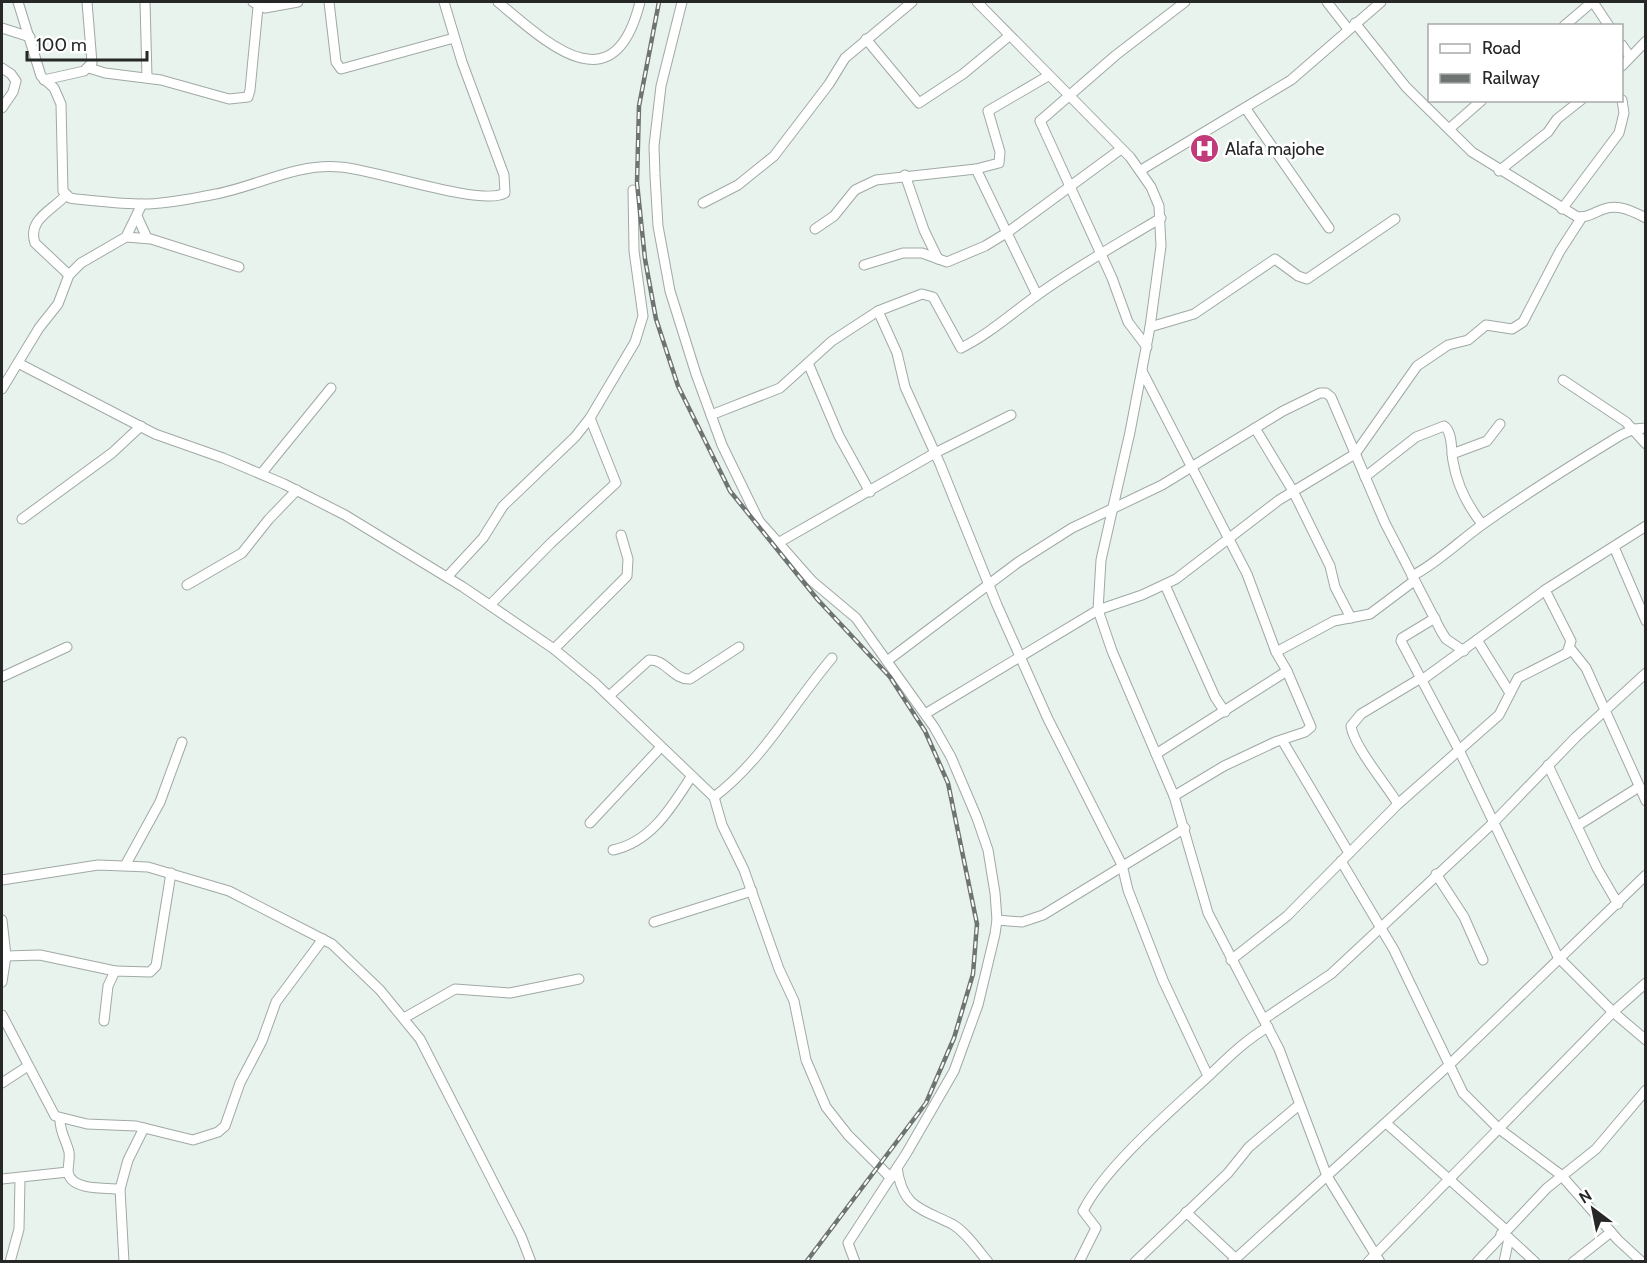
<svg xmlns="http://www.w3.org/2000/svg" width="1647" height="1263" font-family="Cabin,sans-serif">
  <rect width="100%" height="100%" fill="#e9f3ed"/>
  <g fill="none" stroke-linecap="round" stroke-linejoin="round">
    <defs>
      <g id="minor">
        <path d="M18,2L41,76L54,88L61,104L63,191L70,198L76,199C98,201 122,204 144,204C168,204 193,198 216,194C258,186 296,163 340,167C374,169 481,207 505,193L504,175L462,62L444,2"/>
        <path d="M145,2L147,77"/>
        <path d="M253,2L265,8L298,2"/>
        <path d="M329,2L336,62L341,69L454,38"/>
        <path d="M498,2C548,44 614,107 640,2"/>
        <path d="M682,2L661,86L654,146L655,176L658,226L670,291L696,374L722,445L759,521L812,581L856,618L934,727L951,757L977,818L988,850L995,893L997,920L995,934L978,1005L954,1071L906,1154L848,1243L855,1262"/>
        <path d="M977,2L1130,157L1151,187L1159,206L1161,246L1150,327L1130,432L1101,560L1098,610L1112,651L1174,796L1208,913L1279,1049L1327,1176L1380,1262"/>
        <path d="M1327,2L1348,29"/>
        <path d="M1593,2L1609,26"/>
        <path d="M1355,23L1406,87L1472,152L1576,216C1587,219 1594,212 1604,209C1619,204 1632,211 1646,218"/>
        <path d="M1564,26L1592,2"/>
        <path d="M2,28L30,37"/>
        <path d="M866,39L919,103L963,74L1009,36"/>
        <path d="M1622,45L1630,57"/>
        <path d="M1622,66L1646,41"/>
        <path d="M2,68L11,74L16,81L13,92L2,108"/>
        <path d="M89,68L105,73L161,80L229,99L248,97L250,90L258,7"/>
        <path d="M44,80L84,71L92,63L87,2"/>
        <path d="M1246,109L1329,228"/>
        <path d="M1449,129L1482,100"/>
        <path d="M976,169L1037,295"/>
        <path d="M1141,170L1291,80L1381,2"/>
        <path d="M1499,171L1548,132L1557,119L1581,100"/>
        <path d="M905,175L924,230L938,259"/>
        <path d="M66,195C53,210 27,219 35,243L69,275"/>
        <path d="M703,203L738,185L774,156L829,84L845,58L912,2"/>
        <path d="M1562,209L1619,133L1624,113L1622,100"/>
        <path d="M137,216L147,238"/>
        <path d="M815,229L834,216L855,190L876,180L976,169L999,163L1000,152L988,111L1048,76"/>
        <path d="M126,237L151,239L239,267"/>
        <path d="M864,265L903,253H922L947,262L985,246L1008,232L1121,149"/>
        <path d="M878,311L897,353L905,387L940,464L997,605L1048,719L1122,865L1128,890L1163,980L1208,1076"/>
        <path d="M1150,327L1194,314L1275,259L1298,276L1307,279L1395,219"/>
        <path d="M1147,347L1128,322L1112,278L1040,121L1116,55L1185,2"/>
        <path d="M18,363L155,434L223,458L284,484L345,515L463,587L554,649L595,683L714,797L722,825L744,870L779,969L794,1001L806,1060L826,1107L848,1135L891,1178"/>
        <path d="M808,363L839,436L870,492"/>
        <path d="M1142,371L1247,574L1276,652L1287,671L1311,727L1305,732L1275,742L1224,766L1174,796"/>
        <path d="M1563,380L1626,422L1646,444"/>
        <path d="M2,389L39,328L58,304L69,275L81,263L126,237L142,204"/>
        <path d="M711,415L780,388L832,341L878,311L922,294L933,297L961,348C989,334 1011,314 1036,296C1076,267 1119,243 1161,218"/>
        <path d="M1255,428L1293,491L1330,566L1335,587L1351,618"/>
        <path d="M1452,454L1487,441L1500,424"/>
        <path d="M261,474L331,388"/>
        <path d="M1365,477L1416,437L1444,426C1453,432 1451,451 1453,461C1457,486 1467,505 1482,524"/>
        <path d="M22,519L112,453L141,426"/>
        <path d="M778,543L935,453L1011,415"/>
        <path d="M1614,547L1646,621"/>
        <path d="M1412,576C1439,562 1460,540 1486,522C1530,491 1575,463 1621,435L1634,429L1646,428"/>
        <path d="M447,577L483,538L503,506L575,437L590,418L635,342L643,316L634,251L633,190"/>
        <path d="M187,585L242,553L269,519L297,490"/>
        <path d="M1165,585L1215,697L1225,712"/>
        <path d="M490,605L551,543L616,483L590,418"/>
        <path d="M1435,618L1402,638L1401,641L1460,752L1558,957L1613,1012L1646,1040"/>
        <path d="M1477,640L1510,693"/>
        <path d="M1570,648L1586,668L1646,801"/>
        <path d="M554,649L627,576L628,559L621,535"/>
        <path d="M1276,652L1334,621L1370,614L1414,581"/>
        <path d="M887,661L1017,563L1072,528L1162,485L1283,411L1320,393H1326L1331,397L1385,523L1441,631L1446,639L1464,651"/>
        <path d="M2,677L67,647"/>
        <path d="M1422,680L1544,591"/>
        <path d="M609,696L649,660C666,659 673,680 690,679L739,647"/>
        <path d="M925,714L1098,610L1142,595L1176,579L1279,500L1355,454L1417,366L1448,345L1468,340L1486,325L1512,329L1523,322L1560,251L1582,217"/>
        <path d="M1282,740L1349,853"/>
        <path d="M1156,754L1287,671"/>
        <path d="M1548,765L1597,868L1618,904"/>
        <path d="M714,797C763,760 792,705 832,658"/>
        <path d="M1398,804C1386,784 1354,747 1351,726L1361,714L1421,678"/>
        <path d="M590,823L660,748"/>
        <path d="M1577,826L1639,787"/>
        <path d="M613,850C651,842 671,808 691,777"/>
        <path d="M1341,861L1394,950L1463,1093L1498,1128L1561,1175L1618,1240L1642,1262"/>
        <path d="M126,864L160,802L182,742"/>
        <path d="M1436,874L1464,917L1483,960"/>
        <path d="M2,880L98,865L148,867L229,891L332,944L380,990L420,1039L521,1236L531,1262"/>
        <path d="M2,920L6,956L2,982"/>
        <path d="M997,920L1022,922L1043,915L1185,828"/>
        <path d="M654,922L752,891"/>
        <path d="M6,956L40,955L115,971"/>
        <path d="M1231,960L1287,916L1398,804L1499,715L1518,678L1567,653L1571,641L1545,590L1646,526"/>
        <path d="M2,1015L55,1116L87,1124L136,1126L193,1140L218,1132L225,1126L240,1083L262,1041L276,1002L323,939"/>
        <path d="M404,1018L455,989L510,993L579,979"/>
        <path d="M1264,1019L1331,974L1492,824L1576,737L1646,673"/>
        <path d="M104,1021L108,986L115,971L150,972L156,966L171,873"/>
        <path d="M2,1083L28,1066"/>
        <path d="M60,1120C60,1132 66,1140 69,1152C70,1159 68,1165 68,1172C71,1191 106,1188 120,1189"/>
        <path d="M1386,1123L1505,1229"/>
        <path d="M897,1168C903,1208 920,1208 952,1224C966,1232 978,1250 988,1262"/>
        <path d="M2,1179L68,1172"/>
        <path d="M1186,1212L1235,1258"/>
        <path d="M1501,1234L1509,1238L1535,1262"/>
        <path d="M10,1262L19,1229L20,1179"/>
        <path d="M124,1262L120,1189L128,1160L144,1128"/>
        <path d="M1079,1262L1096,1228L1083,1211C1104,1169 1166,1115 1201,1083C1223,1063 1242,1042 1268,1027"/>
        <path d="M1135,1262L1228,1173L1249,1147L1299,1105"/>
        <path d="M1232,1262L1449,1065L1646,875"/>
        <path d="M1368,1262L1613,1012L1646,983"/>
        <path d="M1477,1262L1547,1188L1596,1149L1646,1090"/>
        <path d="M1504,1262L1509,1238"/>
        <path d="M1573,1262L1611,1232"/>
      </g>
    </defs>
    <use href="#minor" stroke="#a0a9a3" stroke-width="11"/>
    <use href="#minor" stroke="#fff" stroke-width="9"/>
    <defs>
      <path id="rail" d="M659,2L639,106L637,183L645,259L656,319L678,386L730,491L818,600L890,677L925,731L948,783L977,924L973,974L954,1038L926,1103L806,1262"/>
    </defs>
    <use href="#rail" stroke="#6e7471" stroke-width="4.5"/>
    <use href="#rail" stroke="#fff" stroke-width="2" stroke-dasharray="7" stroke-linecap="butt"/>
  </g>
  <defs>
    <symbol id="hospital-disc" viewBox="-11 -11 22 22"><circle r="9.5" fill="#c13a79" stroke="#fff"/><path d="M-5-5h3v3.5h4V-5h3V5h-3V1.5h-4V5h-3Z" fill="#fff"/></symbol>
  </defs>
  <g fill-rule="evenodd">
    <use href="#hospital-disc" x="1188" y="132" width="33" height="33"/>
  </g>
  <g text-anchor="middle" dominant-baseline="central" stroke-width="5" stroke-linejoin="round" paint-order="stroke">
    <g font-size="18" fill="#252826" stroke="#fff" text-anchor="start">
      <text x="1225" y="149">Alafa majohe</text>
    </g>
  </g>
  <rect width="1647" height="1263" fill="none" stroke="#252826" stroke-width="6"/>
  <rect x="1428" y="24" width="195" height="78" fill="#ffffff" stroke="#a8a9a8" stroke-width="1.5"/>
  <rect x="1440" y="44" width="30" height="9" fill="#ffffff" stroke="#a8a9a8" stroke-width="1.5"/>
  <text x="1482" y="54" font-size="18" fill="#252826">Road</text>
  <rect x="1440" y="74" width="30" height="9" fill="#6e7471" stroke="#a8a9a8" stroke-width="1.5"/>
  <text x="1482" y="84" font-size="18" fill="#252826">Railway</text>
  <g transform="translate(1593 1209) rotate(328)" stroke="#ffffff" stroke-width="4.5" paint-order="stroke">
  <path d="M0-4.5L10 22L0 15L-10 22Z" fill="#252826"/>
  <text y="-9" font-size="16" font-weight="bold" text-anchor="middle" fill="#252826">N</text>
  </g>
  <path d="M27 51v9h120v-9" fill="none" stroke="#252826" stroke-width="3"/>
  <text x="36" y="51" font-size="18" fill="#252826" stroke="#ffffff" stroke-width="4.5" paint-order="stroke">100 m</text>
</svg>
